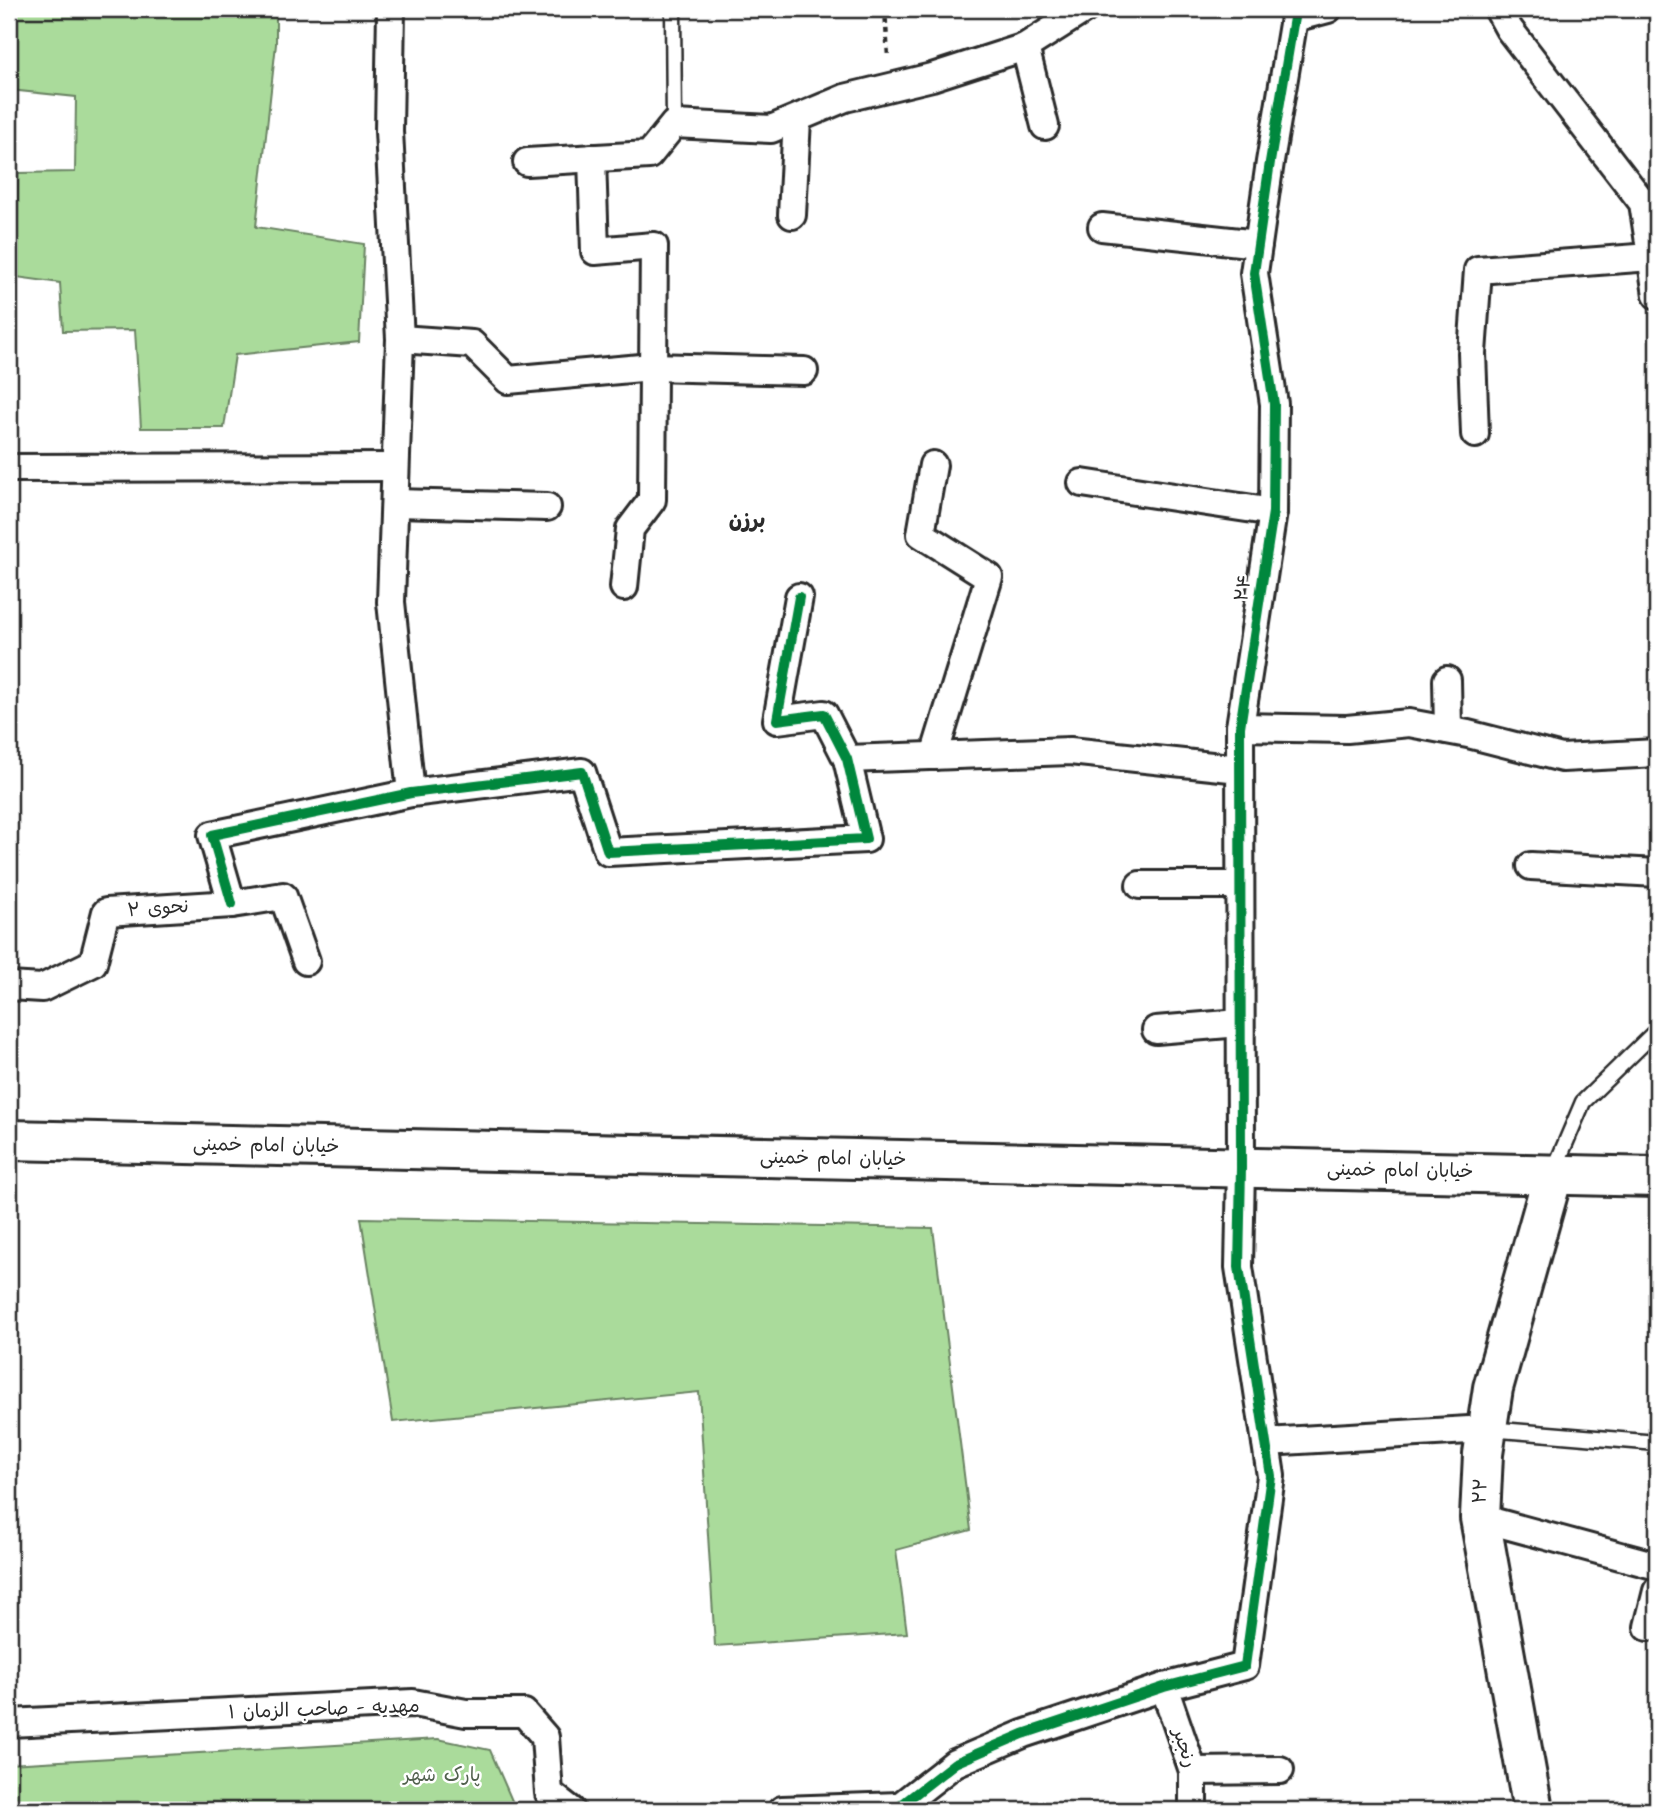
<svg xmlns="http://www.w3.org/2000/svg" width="1666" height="1819" font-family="Kalam,'Playpen Sans Arabic',sans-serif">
  <rect width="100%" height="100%" fill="#fff"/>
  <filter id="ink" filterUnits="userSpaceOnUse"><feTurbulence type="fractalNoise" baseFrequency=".0143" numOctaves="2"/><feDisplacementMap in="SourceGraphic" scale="14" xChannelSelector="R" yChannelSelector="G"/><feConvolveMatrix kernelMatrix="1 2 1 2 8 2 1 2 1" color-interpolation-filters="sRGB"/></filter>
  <g filter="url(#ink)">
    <g fill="#aadb9b" stroke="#6a8363" stroke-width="2">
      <path d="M12,9H276V44L256,227L364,244L359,342L235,355L224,428H141L135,330L63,331L60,283L16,277L18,173L75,172L76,97L10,90Z"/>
      <path d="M361,1218L933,1228L971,1530L896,1550L907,1633L715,1646L699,1392L393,1422Z"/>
      <path d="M438,1739L490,1750L516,1810H9V1764Z"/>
    </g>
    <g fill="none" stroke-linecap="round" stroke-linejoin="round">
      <defs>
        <g id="lane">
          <path d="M673,9L674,124"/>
          <path d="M1554,1170L1583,1102L1657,1030"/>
          <path d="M1488,1429L1657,1443"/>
        </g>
        <g id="street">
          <path d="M391,9L389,131L400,339L391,602L411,793"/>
          <path d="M1498,9L1509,29L1643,203L1657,295"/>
          <path d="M1294,18L1328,9"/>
          <path d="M1025,47L1045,126"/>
          <path d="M592,158L595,251L654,246L652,500L630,529L624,587"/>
          <path d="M527,162L649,155L674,124L771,129L845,98L932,77L1025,47L1085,9"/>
          <path d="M792,215L797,119"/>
          <path d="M1102,227L1258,244"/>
          <path d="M400,339L472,344L508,380L652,367L804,371"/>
          <path d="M1475,434L1472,353L1478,270L1651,257"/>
          <path d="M933,465L921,534L989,577L934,756"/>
          <path d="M9,468L395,467"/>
          <path d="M1082,483L1273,512"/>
          <path d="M395,503L547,507"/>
          <path d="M1447,680L1448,730"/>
          <path d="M1240,727L1347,729L1409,723L1468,734L1562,758L1657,753"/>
          <path d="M847,759L1070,751L1240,769"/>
          <path d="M1531,866L1657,873"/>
          <path d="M1140,885H1239"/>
          <path d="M232,904L212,835L411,793L582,772L608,852L866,839L847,759L824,714L777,720L799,597"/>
          <path d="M9,986L42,988L93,963L106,912L232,904L283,896L306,961"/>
          <path d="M1156,1030L1240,1023"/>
          <path d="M1266,1442L1486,1429"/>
          <path d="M1480,1518L1657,1566"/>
          <path d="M1648,1627L1657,1591"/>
          <path d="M1164,1687L1193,1771V1810"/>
          <path d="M9,1723L413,1703L466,1713H524L545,1737L549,1793L571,1810"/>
          <path d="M1193,1771L1280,1770"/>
          <path d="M900,1806L955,1763L1023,1734L1164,1687L1245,1666L1271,1476L1239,1267L1241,1168L1240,727L1273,512L1274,404L1254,273L1270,162L1294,18L1291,9"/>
          <path d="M782,1810L900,1806"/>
        </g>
        <g id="secondary">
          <path d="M9,1140L1657,1177"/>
          <path d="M1533,1810L1480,1518L1483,1454L1493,1388L1553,1175"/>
        </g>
      </defs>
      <use href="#lane" stroke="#2b2b2b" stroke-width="19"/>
      <use href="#street" stroke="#2b2b2b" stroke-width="32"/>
      <use href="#secondary" stroke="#2b2b2b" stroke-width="44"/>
      <path stroke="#2b2b2b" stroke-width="4.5" stroke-dasharray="5 5" stroke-linecap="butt" d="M885,9L888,57"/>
      <use href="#lane" stroke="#fff" stroke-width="14"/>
      <use href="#street" stroke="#fff" stroke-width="26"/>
      <use href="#secondary" stroke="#fff" stroke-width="38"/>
      <defs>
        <g id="cycleway">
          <path d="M232,904L212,835L411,793L582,772L608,852L866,839L847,759L824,714L777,720L799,597"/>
          <path d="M900,1806L955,1763L1023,1734L1164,1687L1245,1666L1271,1476L1239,1267L1241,1168L1240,727L1273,512L1274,404L1254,273L1270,162L1294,18L1291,9"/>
        </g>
      </defs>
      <use href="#cycleway" stroke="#fff" stroke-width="15"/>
      <use href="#cycleway" stroke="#00873e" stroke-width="10"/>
    </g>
  </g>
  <g text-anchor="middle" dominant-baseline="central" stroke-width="5" stroke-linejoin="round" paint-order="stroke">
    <g font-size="19" fill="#2b2b2b" stroke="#fff">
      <text transform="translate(1244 588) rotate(-81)">۲۴</text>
      <text transform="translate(158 909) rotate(-4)">نحوی ۲</text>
      <text transform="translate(266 1146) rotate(1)">خیابان امام خمینی</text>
      <text transform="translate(833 1159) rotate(1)">خیابان امام خمینی</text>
      <text transform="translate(1400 1171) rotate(1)">خیابان امام خمینی</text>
      <text transform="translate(1481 1491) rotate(-87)">۲۲</text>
      <text transform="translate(324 1710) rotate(-2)">مهدیه - صاحب الزمان ۱</text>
      <text transform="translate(1184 1748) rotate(72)">رنجبر</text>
    </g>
    <g font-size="19" fill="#51604d" stroke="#fff">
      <text x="442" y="1776">پارک شهر</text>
    </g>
    <g font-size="21" font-weight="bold" fill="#2b2b2b" stroke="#fff">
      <text x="747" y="521">برزن</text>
    </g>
  </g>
  <rect width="1666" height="1819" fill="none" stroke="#fff" stroke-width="35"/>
  <rect x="18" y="18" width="1631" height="1784" fill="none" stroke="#2b2b2b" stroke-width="2.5" filter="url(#ink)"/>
</svg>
